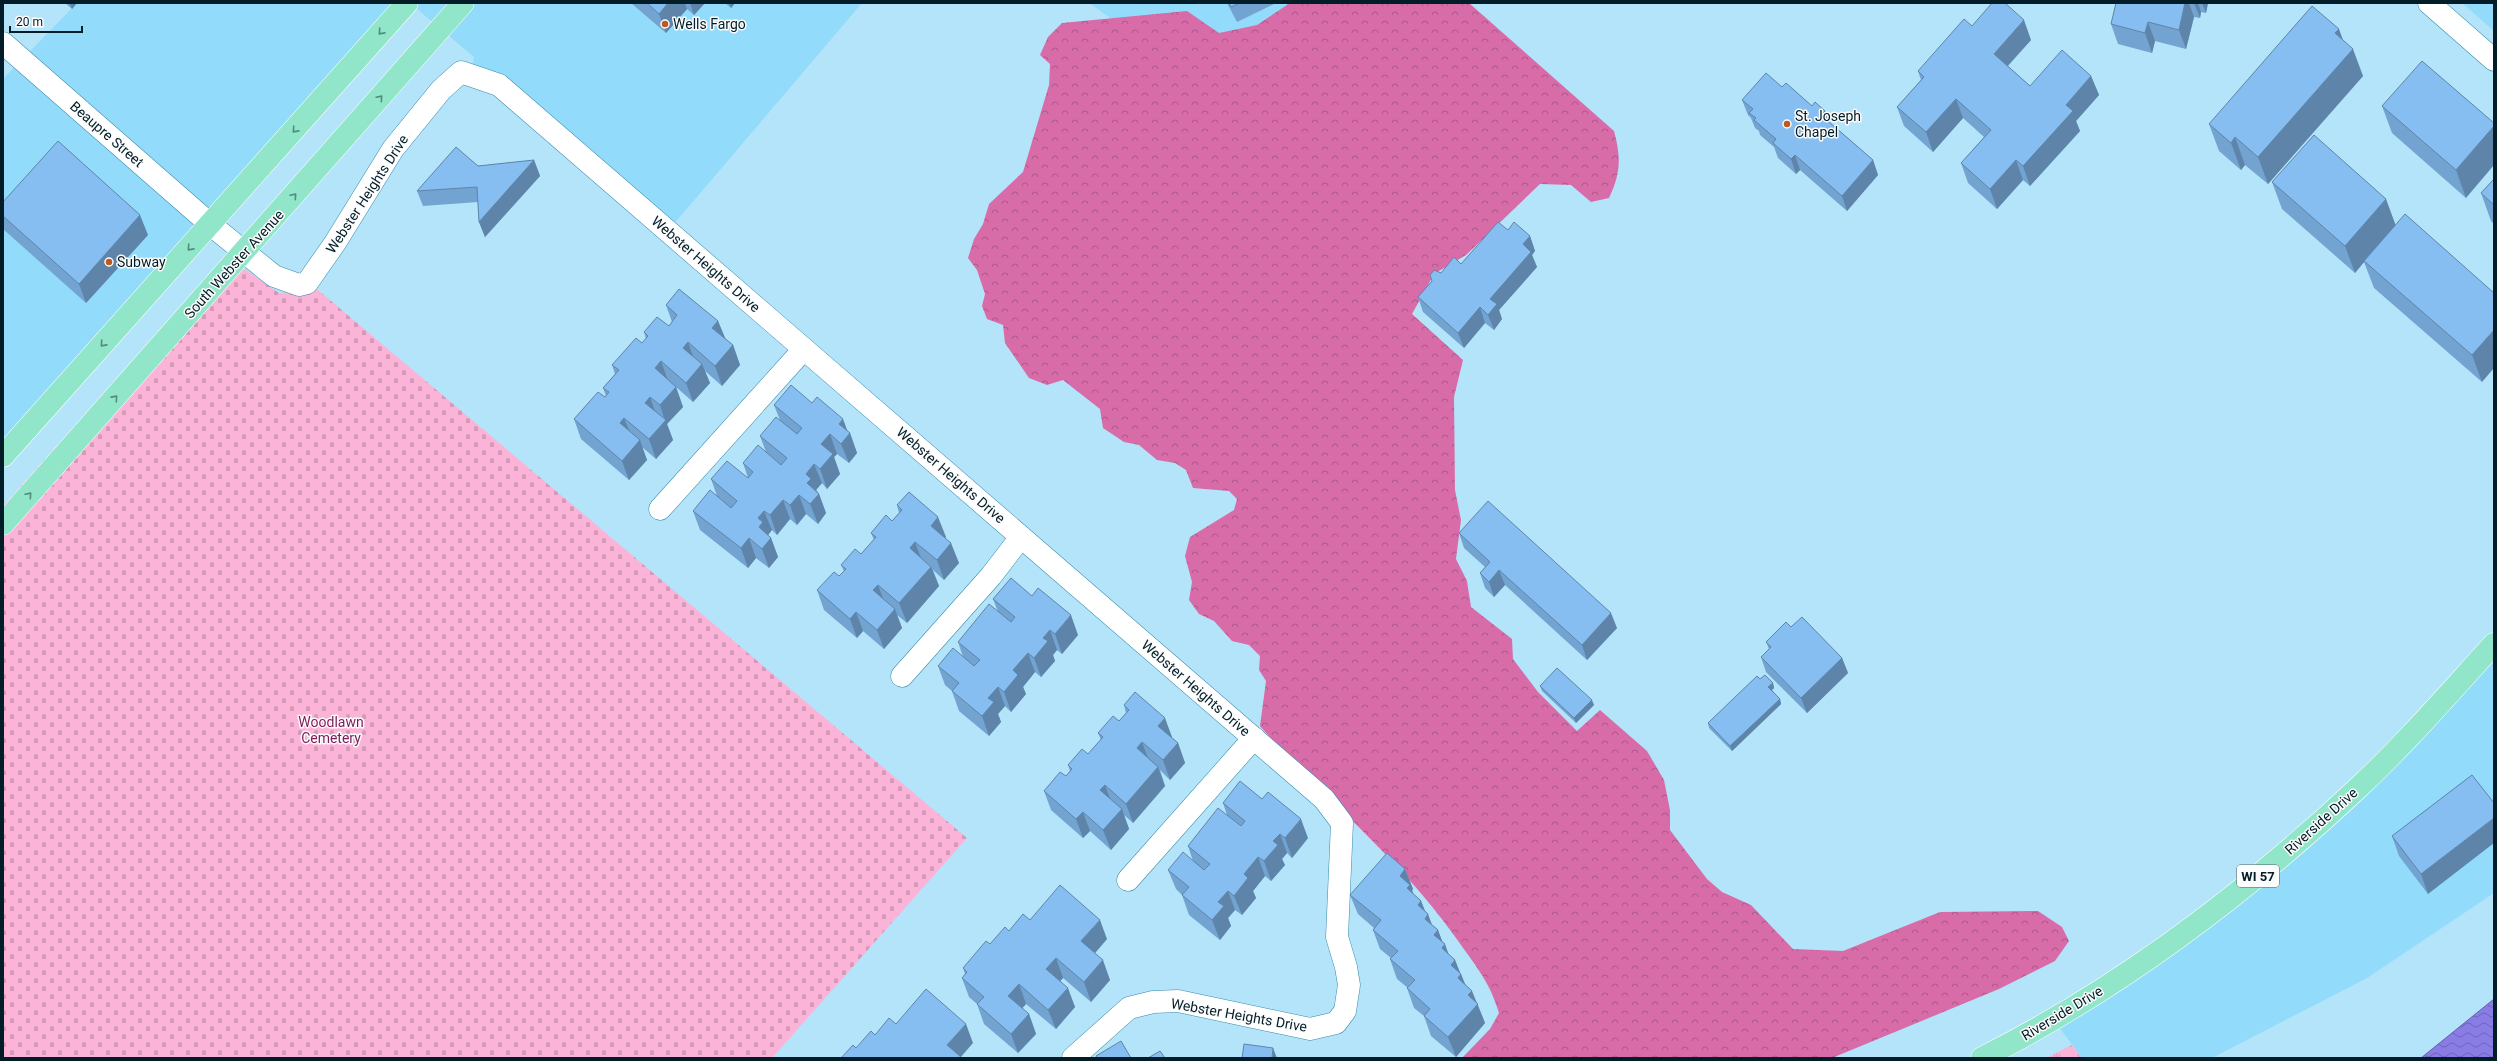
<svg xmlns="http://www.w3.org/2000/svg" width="2497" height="1061" font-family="Roboto,sans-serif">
  <defs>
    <pattern id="forest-crowns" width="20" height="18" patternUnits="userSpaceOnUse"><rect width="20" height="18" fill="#d86ca9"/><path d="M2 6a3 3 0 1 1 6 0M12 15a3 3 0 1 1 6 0" fill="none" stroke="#ad588a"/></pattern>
    <pattern id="cemetery-stones" width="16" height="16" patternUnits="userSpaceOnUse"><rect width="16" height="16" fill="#fbb3d8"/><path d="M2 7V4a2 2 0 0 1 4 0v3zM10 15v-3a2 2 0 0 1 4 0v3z" fill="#d69ab9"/></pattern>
    <pattern id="park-tufts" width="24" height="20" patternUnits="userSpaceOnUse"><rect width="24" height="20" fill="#fbb3d8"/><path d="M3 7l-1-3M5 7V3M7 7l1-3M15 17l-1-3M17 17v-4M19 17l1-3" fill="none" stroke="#d69ab9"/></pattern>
    <pattern id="water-waves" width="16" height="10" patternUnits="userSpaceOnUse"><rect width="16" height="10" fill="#897ce4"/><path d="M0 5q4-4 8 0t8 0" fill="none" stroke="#6e65b9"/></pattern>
  </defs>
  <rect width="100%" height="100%" fill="#b4e4f9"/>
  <g fill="#93dbfa">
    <path d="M77,3H407L3,456V79Z"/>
    <path d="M410,3H862L668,231L471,76L474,57Z"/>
    <path d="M1089,3H1362L1200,81Z"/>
    <path d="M2462,3H2494V31Z"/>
    <path d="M2494,644V893L2367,978L2212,1058H2082L2053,1019L2215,911Z"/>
  </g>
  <path fill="url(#forest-crowns)" d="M1290,3H1469L1614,131C1621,157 1621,173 1609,198L1591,202L1571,185L1540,184L1466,255L1434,274L1412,314L1463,360L1454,397L1455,490L1461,520L1456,559L1467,581L1471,607L1512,639L1513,659L1538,692L1577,731L1600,710L1647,751L1664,780L1670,810V830L1707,879L1722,892L1751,905L1793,949L1843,951L1940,912L2038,911L2062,927L2069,941L2055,961L1999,989L1832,1058H1462L1490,1029L1499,1013C1490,983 1478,969 1461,945C1404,862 1326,800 1260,726L1266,681L1259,670L1260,656L1249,645L1232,641L1214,621L1199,614L1189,600L1192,582L1185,556L1190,537L1234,510L1237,499L1229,491L1193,488L1186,470L1175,463L1157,460L1139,445L1124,442L1103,428L1100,409L1063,380L1047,385L1029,378L1005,343L1003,325L987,319L982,306L985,294L977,270L968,258L974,239L983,224L989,204L1023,172L1049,85L1050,64L1040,55L1048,37L1062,23L1187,11L1219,33L1257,25Z"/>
  <path fill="url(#cemetery-stones)" d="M226,256L279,293L318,290L967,838L772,1058H3V506Z"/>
  <path fill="url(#park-tufts)" d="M2072,1045L2082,1058H2046Z"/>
  <path fill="url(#water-waves)" stroke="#6060ab" d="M2494,999V1058H2421Z"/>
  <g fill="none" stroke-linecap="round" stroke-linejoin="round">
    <defs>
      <g id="minor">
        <path d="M2429,3L2494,60"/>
        <path d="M3,43L211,225L274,276L299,285L307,283L335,243L393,149L441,90L461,72L499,85L1324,799L1342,823L1337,937L1346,967L1349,985L1345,1011L1336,1023L1310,1029L1178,1001L1153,1002L1129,1008L1073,1058"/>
        <path d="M660,509L804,349"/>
        <path d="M902,676L991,576L1021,537"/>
        <path d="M1128,880L1254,738"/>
      </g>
      <g id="major">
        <path d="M3,456L407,3"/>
        <path d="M3,524L463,3"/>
        <path d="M1982,1058C2121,988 2246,893 2359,787C2407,742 2450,692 2494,644"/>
      </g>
    </defs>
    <use href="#minor" stroke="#368cad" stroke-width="23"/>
    <use href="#major" stroke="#fff" stroke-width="23"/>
    <use href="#minor" stroke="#fff" stroke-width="22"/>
    <use href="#major" stroke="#91e6ca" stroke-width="22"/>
  </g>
  <g fill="#73a3d0">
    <path d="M65,3H77L72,9Z"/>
    <path d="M631,3H705L694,15L687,9L666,33Z"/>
    <path d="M725,3H735L731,8Z"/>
    <path d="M1227,3H1274V4L1237,22Z"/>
    <path d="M2116,3H2208L2206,13L2201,12L2200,18L2194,17L2186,49L2155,41L2152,53L2118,44L2111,24Z"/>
    <path d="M2031,40L2008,66L2030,86L2091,76L2099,95L2076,121L2080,131L2030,186L2023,180L1997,209L1968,183L1961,163L1984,137L1963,118L1933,152L1904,126L1897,107L1921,80L1918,71Z"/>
    <path d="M2343,40L2363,76L2268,184L2245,165L2241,170L2219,151L2209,124Z"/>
    <path d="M1782,87L1812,106L1825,111L1828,121L1873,160L1878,175L1847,211L1800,170L1796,174L1778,158L1774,147L1760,135L1759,131L1755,128L1751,118L1748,115L1742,100Z"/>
    <path d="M2382,106L2494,123L2466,198L2392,133Z"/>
    <path d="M534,160L540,176L485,237L479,222L478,202L423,206L417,191L478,166Z"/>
    <path d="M2494,179V224L2491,221L2481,193Z"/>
    <path d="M2272,182L2396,225L2494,293L2482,382L2374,288L2364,262L2355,273L2282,209Z"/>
    <path d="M3,202L148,235L86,303L3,229Z"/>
    <path d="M1508,230L1530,236L1535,251L1532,255L1537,267L1499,310L1502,319L1494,330L1485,323L1464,348L1423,312L1418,297L1432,281L1441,273L1461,264Z"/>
    <path d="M666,305L718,321L725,339L733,345L740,365L722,386L705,371L710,383L693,402L676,387L683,407L667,424L673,440L656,459L642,447L647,460L629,480L581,439L574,419L605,397L606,396L603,388L615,374L612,365L642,343L646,339L644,332L669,326L672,322Z"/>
    <path d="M812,403L850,433L857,453L849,463L837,454L834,457L840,474L827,489L822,483L816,490L819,494L826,513L818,524L806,514L797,525L790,519L777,535L772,530L768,535L771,538L778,557L769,568L756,558L748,568L700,530L693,511L717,496L711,479L748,478L743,463L766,452L760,436L780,420L774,405Z"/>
    <path d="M897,505L946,537L945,538L959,563L944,580L933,570L939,586L907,623L897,615L902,628L884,649L863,631L857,638L824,610L817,590L839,576L844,571L841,565L861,554L874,540L871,533L892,521L899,513Z"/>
    <path d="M1459,533L1617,628L1587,660L1505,585L1494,597L1485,588L1480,573L1485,567L1464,548Z"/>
    <path d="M993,599L1078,635L1062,654L1057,650L1053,655L1055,661L1041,677L1035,672L1023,687L1026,694L1011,712L1005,706L998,714L1001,722L989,736L959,711L952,691L945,685L938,666L963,657L958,642L998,612Z"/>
    <path d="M1791,627L1842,658L1848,673L1807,713L1766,672L1761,657L1769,649L1766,642Z"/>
    <path d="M1760,679L1773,683L1774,688L1772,690L1780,699L1781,704L1732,751L1709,728L1708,723Z"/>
    <path d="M1540,686L1594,705L1576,723L1542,691Z"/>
    <path d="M1124,705L1172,737V738L1178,743L1185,763L1170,780L1160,770L1165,786L1133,823L1124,815L1129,829L1111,850L1090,831L1083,838L1051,810L1044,791L1066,776L1070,771L1068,765L1088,754L1101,740L1098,733L1119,721L1126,713Z"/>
    <path d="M2472,775L2428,894L2399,856L2392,836Z"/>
    <path d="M1223,803L1308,838L1292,858L1287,853L1282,859L1285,865L1271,881L1265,876L1253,891L1256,898L1242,915L1235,910L1228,918L1231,926L1220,940L1189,915L1182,895L1176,889L1168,870L1193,861L1188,846L1227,815Z"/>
    <path d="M1405,869L1413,889L1412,890L1413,894L1421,901L1425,911L1432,925L1438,930L1442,942L1449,955L1455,960L1460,973L1465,984L1477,1003L1485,1023L1456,1057L1431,1036L1424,1016L1414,1008L1407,988H1408L1397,979L1390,959L1391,958L1380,949L1373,930L1374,928L1358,914L1350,895Z"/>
    <path d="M1030,920L1107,939L1095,953L1110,980L1091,1002L1063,978L1060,981L1075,1007L1056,1029L1026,1004L1022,1008L1029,1014L1036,1034L1018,1053L984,1024L977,1004L969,997L962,978L965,974L963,968L990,944L1009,931Z"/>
  </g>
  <g fill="#5e85a9">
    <path d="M70,3H77L72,9Z"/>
    <path d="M668,3H685L687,9L666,33L659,14Z"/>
    <path d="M690,3H705L694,15Z"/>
    <path d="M729,3H735L731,8Z"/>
    <path d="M2185,3H2189L2194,17L2186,49L2179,30Z"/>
    <path d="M2194,3H2198L2201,12L2200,18Z"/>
    <path d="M2202,3H2208L2206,13Z"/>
    <path d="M2024,20L2031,40L2001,73L1994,54Z"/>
    <path d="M2148,22L2155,41L2152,53L2145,33Z"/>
    <path d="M2339,29L2348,54L2353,49L2363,76L2268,184L2258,157L2335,33Z"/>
    <path d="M2091,76L2099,95L2076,121L2080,131L2030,186L2023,166L2066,105Z"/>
    <path d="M1956,99L1963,118L1933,152L1926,132Z"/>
    <path d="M1825,111L1830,126L1821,115Z"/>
    <path d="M2494,126V165L2466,198L2456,170Z"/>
    <path d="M2235,137L2245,165L2241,170L2231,143Z"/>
    <path d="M1795,155L1800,170L1796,174L1791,159Z"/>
    <path d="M534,160L540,176L485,237L479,222Z"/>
    <path d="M1873,160L1878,175L1847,211L1842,196Z"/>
    <path d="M2016,160L2023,180L1997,209L1990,189Z"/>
    <path d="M2386,199L2396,226L2364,261V262L2355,273L2345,246Z"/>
    <path d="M140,215L148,235L86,303L79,284Z"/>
    <path d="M1530,236L1535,251L1532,255L1537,267L1499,310L1502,319L1494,330L1488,315L1490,299L1523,244Z"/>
    <path d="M1480,307L1485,323L1464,348L1458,333Z"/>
    <path d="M718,321L726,340L712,328Z"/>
    <path d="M2494,330V368L2482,382L2472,355Z"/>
    <path d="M688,342L695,362L683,348Z"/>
    <path d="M733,345L740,365L722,386L715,366Z"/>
    <path d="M661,361L668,381L655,368Z"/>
    <path d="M702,364L710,383L693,402L686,383Z"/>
    <path d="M676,387L683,407L667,424L673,440L656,459L649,439L665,421L660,405Z"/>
    <path d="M650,397L657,417L645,403Z"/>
    <path d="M624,418L632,438L620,423Z"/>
    <path d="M843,419L849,435L850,433L857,453L849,463L841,444L839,424Z"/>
    <path d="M830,434L837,454L834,457L840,474L827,489L820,469L821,444Z"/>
    <path d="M640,440L647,460L629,480L622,461Z"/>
    <path d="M814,464L822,483L816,490L819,494L826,513L818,524L810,504L806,474Z"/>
    <path d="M799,495L806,514L797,525L790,505Z"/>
    <path d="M783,500L790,519L777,535L770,515Z"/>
    <path d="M764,511L772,530L768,535L771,538L778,557L769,568L762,549L758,518Z"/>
    <path d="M938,517L946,537L938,545L931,526Z"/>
    <path d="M749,538L756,558L748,568L741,548Z"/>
    <path d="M915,542L922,561L910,548Z"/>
    <path d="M951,543L959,563L944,580L937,560Z"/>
    <path d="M931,567L939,586L907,623L899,603Z"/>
    <path d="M1499,570L1505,585L1494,597L1489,582Z"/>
    <path d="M878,585L885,604L873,590Z"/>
    <path d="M895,609L902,628L884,649L877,630Z"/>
    <path d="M856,612L863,631L857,638L850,619Z"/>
    <path d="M1611,613L1617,628L1587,660L1582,645Z"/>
    <path d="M1071,615L1078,635L1062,654L1055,634Z"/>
    <path d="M1050,630L1057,650L1053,655L1055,661L1041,677L1034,658L1043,638Z"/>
    <path d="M1028,653L1035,672L1023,687L1026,694L1011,712L1004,692L1013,670Z"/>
    <path d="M1842,658L1848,673L1807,713L1801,698Z"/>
    <path d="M1773,683L1774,688L1770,692L1768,687Z"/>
    <path d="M998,687L1005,706L998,714L1001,722L989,736L982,716L988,698Z"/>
    <path d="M1780,699L1781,704L1732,751L1730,746Z"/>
    <path d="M1592,700L1594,705L1576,723L1574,718Z"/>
    <path d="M1165,718L1172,737L1165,745L1158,726Z"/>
    <path d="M1142,742L1149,761L1137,748Z"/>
    <path d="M1178,743L1185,763L1170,780L1163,760Z"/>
    <path d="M1158,767L1165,786L1133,823L1126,804Z"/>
    <path d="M1105,785L1112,804L1100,790Z"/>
    <path d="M1122,809L1129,829L1111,850L1103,830Z"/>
    <path d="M1083,812L1090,831L1083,838L1076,819Z"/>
    <path d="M2494,818V843L2428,894L2421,874Z"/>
    <path d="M1301,819L1308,838L1292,858L1285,838Z"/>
    <path d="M1280,834L1287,853L1282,859L1285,865L1271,881L1264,861L1273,841Z"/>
    <path d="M1258,857L1265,876L1253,891L1256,898L1242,915L1234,896L1244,874Z"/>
    <path d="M1405,869L1413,889L1412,890L1417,904L1414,908L1400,876Z"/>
    <path d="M1228,891L1235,910L1228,918L1231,926L1220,940L1212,920L1218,902Z"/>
    <path d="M1421,901L1427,916L1428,914L1435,933L1438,930L1444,946L1445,944L1452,964L1455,960L1461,975V974L1469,994L1465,998L1418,905Z"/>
    <path d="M1100,920L1107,939L1088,961L1081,941Z"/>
    <path d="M1056,958L1063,978L1053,989L1046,969Z"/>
    <path d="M1103,960L1110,980L1091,1002L1084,982Z"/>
    <path d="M1019,984L1026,1004L1015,1016L1008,996Z"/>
    <path d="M1068,988L1075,1007L1056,1029L1048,1010Z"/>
    <path d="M1472,991L1485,1023L1456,1057L1448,1037L1468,995Z"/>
    <path d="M1029,1014L1036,1034L1018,1053L1011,1034Z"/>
    <path d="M966,1024L973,1043L960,1058L947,1045Z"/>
    <path d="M1273,1048L1277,1058H1272Z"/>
  </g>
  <g fill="#86bef2" stroke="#5e85a9">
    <path d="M647,3H668L659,14Z"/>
    <path d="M1229,3H1240L1231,7Z"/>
    <path d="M1992,3H2005L2024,20L1994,54L2030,86L2062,50L2091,76L2066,105L2073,111L2023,166L2016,160L1990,189L1961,163L1991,130L1956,99L1926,132L1897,107L1924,77L1918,71L1964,19L1972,26Z"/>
    <path d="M2116,3H2185L2179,30L2148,22L2145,33L2111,24Z"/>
    <path d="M2312,6L2339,29L2335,33L2353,49L2258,157L2235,137L2231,143L2209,124Z"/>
    <path d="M2422,61L2494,123V126L2456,170L2382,106Z"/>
    <path d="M1766,73L1782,87L1786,83L1812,106L1815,102L1825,111L1821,115L1873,160L1842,196L1795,155L1791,159L1773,143L1776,139L1754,120L1756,118L1749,113L1753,109L1742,100Z"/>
    <path d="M2314,135L2386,199L2345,246L2272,182Z"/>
    <path d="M58,141L140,215L79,284L3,216V202Z"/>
    <path d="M456,147L478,166L534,160L479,222L477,187L417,191Z"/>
    <path d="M2494,179V205L2481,193Z"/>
    <path d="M2405,214L2494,293V330L2472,355L2364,261Z"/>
    <path d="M1498,222L1508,230L1514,222L1530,236L1523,244L1531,252L1490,299L1497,304L1488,315L1480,307L1458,333L1418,297L1432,281L1430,275L1434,270L1441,273L1454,257L1461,264Z"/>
    <path d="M679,289L718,321L712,328L733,345L715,366L688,342L683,348L702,364L686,383L661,361L655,368L676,387L660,405L650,397L645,403L666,420L649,439L624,418L620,423L640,440L622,461L574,419L598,392L605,397L609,392L603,388L619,370L612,365L636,338L642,343L648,336L644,332L657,317L669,326L677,315L666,305Z"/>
    <path d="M791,385L812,403L817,397L843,419L839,424L850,433L841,444L830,434L821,444L833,454L820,469L814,464L806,474L811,479L807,483L819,494L810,504L799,495L790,505L783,500L770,515L764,511L758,518L763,522L759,527L771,538L762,549L749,538L741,548L693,511L710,490L731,508L737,501L711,479L727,461L748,478L753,472L743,463L758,445L781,465L787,458L760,436L776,417L797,434L802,428L774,405Z"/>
    <path d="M909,492L938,517L931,526L951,543L937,560L915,542L910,548L931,567L899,603L878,585L873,590L895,609L877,630L856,612L850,619L817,590L834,572L839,576L846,569L841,565L855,549L861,554L876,537L871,533L886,515L892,521L902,510L897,505Z"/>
    <path d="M1488,501L1611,613L1582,645L1499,570L1489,582L1480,573L1490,562L1459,533Z"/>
    <path d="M1011,578L1032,596L1038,588L1071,615L1055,634L1050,630L1043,638L1048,641L1034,658L1028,653L1013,670L1018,675L1004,692L998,687L988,698L994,702L982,716L952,691L959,683L938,666L953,648L974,666L980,660L958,642L989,604L1011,622L1015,617L993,599Z"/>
    <path d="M1802,617L1842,658L1801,698L1761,657L1771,647L1766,642L1786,622L1791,627Z"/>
    <path d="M1557,668L1592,700L1574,718L1540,686Z"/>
    <path d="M1765,675L1773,683L1768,687L1780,699L1730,746L1708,723L1757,676L1760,679Z"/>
    <path d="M1135,692L1165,718L1158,726L1178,743L1163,760L1142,742L1137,748L1158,767L1126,804L1105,785L1100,790L1122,809L1103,830L1083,812L1076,819L1044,791L1060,772L1066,776L1072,769L1068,765L1082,749L1088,754L1103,737L1098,733L1113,716L1119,721L1129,710L1124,705Z"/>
    <path d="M2472,775L2494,803V818L2421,874L2392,836Z"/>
    <path d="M1240,781L1262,799L1268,792L1301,819L1285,838L1280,834L1273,841L1278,845L1264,861L1258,857L1244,874L1248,878L1234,896L1228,891L1218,902L1224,906L1212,920L1182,895L1189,887L1168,870L1183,852L1204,870L1210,864L1188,846L1218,808L1241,826L1245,821L1223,803Z"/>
    <path d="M1387,853L1405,869L1400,876L1410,885L1407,888L1421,901L1418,905L1428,914L1425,919L1438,930L1434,935L1445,944L1442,948L1455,960L1451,965L1461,974L1458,978L1472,991L1468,995L1478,1004L1448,1037L1424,1016L1430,1009L1407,988L1415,980L1390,959L1398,951L1373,930L1381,920L1350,895Z"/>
    <path d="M1060,885L1100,920L1081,941L1103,960L1084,982L1056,958L1046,969L1068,988L1048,1010L1019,984L1008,996L1029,1014L1011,1034L977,1004L984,997L962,978L967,972L963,968L986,941L990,944L1005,927L1009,931L1023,914L1030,920Z"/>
    <path d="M926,989L966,1024L947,1045L962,1058H841L853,1045L856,1048L871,1031L875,1035L889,1018L896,1024Z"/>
    <path d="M1121,1041L1131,1058H1097L1096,1056Z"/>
    <path d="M1244,1044L1273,1048L1272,1058H1242Z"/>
    <path d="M1160,1051L1165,1058H1148Z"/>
  </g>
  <defs><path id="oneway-chevron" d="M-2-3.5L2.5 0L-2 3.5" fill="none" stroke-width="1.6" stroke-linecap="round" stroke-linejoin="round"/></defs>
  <g stroke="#518c81">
    <use href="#oneway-chevron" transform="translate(381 32) rotate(132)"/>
    <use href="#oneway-chevron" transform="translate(380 98) rotate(-49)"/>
    <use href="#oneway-chevron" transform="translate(295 130) rotate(132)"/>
    <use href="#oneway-chevron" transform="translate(294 196) rotate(-49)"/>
    <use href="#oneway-chevron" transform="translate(190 248) rotate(132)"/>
    <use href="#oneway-chevron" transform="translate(103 344) rotate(132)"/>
    <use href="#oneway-chevron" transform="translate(115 398) rotate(-48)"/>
    <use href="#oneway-chevron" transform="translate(29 495) rotate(-49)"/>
  </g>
  <g fill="#bd5a20" stroke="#fcfcfc" stroke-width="1.5">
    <circle cx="665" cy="24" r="4"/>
    <circle cx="1787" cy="124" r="4"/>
    <circle cx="109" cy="262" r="4"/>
  </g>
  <g text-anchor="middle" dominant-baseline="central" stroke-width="3" stroke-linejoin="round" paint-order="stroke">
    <rect fill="#fcfcfc" stroke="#4d6067" stroke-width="1" x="2237" y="865" width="42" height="22" rx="3"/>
    <g font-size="13" font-weight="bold" fill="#021d27">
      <text x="2258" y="876">WI 57</text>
    </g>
    <g font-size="14" fill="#021d27" stroke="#fcfcfc" text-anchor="start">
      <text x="673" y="24">Wells Fargo</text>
      <text x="1795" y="116">St. Joseph<tspan x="1795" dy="16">Chapel</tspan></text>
      <text x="117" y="262">Subway</text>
    </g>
    <g font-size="14" fill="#021d27" stroke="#fcfcfc">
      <text transform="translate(107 134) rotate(41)">Beaupre Street</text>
      <text transform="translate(367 194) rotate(-57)">Webster Heights Drive</text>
      <text transform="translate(234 264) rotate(-48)">South Webster Avenue</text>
      <text transform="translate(706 264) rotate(41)">Webster Heights Drive</text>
      <text transform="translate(951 475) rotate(41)">Webster Heights Drive</text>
      <text transform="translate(1196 688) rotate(41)">Webster Heights Drive</text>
      <text transform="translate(2321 821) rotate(-42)">Riverside Drive</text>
      <text transform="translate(2062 1013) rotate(-31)">Riverside Drive</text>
      <text transform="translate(1239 1015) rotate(10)">Webster Heights Drive</text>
    </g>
    <g font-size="14" fill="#7d1b59" stroke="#fcfcfc">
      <text x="331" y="722">Woodlawn<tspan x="331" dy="16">Cemetery</tspan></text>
    </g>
  </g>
  <rect width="2497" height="1061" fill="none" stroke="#021d27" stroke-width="8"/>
  <path d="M10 26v6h72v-6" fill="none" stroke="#021d27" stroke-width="2"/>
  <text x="16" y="26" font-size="12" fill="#021d27" stroke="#fcfcfc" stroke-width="3" paint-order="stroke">20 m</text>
</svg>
